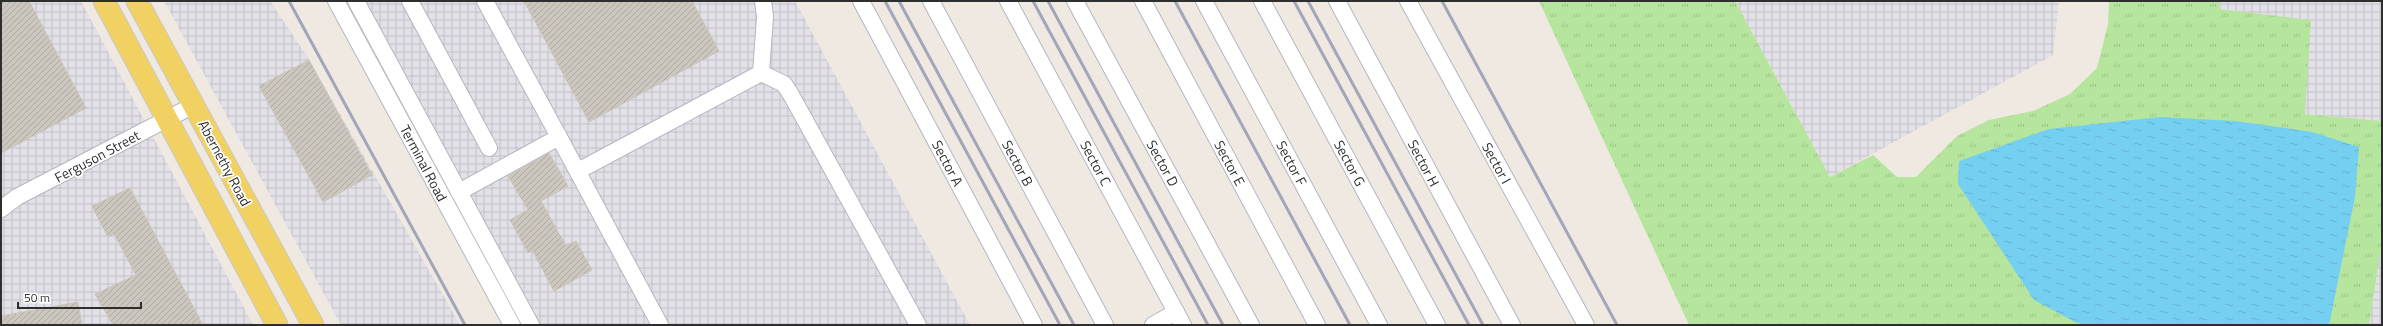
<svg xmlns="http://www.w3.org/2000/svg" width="2383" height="326" font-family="'Titillium Web',sans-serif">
  <defs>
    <pattern id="industrial-grid" width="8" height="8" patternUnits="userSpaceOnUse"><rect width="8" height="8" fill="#e3e1e8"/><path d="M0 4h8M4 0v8" fill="none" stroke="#c3c1c7"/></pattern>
    <pattern id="grass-tufts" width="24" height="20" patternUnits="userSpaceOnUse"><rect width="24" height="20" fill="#b6e59e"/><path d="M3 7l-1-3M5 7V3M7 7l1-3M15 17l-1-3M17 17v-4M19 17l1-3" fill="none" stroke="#9dc588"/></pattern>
    <pattern id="water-ripples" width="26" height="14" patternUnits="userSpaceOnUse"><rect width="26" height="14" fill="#75cff0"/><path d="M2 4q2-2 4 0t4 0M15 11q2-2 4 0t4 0" fill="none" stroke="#66b2ce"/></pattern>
    <pattern id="building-hatch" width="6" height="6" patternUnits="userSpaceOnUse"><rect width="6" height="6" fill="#cbc7bf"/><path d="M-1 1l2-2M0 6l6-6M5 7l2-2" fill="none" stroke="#afaba4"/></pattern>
  </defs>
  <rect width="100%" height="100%" fill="#efe9e1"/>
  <g fill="url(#industrial-grid)">
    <path d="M1,1H81L253,325H1Z"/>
    <path d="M164,1H270L307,56L460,325H341Z"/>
    <path d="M364,1H795L970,325H540Z"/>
    <path d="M1735,1H2059L2053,55L1830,177Z"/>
    <path d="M2220,1H2382V121L2305,114L2219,9Z"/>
    <path d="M2382,243V325H2369Z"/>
  </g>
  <path fill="url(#grass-tufts)" d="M1539,1H1735L1830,177L1873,155L1897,177H1916L1957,136L1989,120L2033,111L2070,94L2097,68L2108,24L2109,1H2220L2219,9L2311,20L2305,114L2382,121V243L2369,325H1689Z"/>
  <path fill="url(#water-ripples)" d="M2160,117L2235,121L2312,132L2359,147L2355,197L2329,325H2085L2075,322L2034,300L1958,184L1959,161L2049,129Z"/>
  <g fill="url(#building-hatch)" stroke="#cbc5ba">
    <path d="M1,1H29L86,108L1,153Z"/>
    <path d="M524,1H692L719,51L589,122Z"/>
    <path d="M309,60L372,175L323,202L259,86Z"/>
    <path d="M549,153L568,186L541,201L566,246L576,241L592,270L554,291L532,250L528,253L510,220L528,210L508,176Z"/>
    <path d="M130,188L203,325H113L95,294L136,275L114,234L108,237L92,206Z"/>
    <path d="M78,302L82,325H1V316Z"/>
  </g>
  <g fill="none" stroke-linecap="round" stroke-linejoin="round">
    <defs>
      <g id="minor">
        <path d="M336,1L512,325"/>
        <path d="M356,1L531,325"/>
        <path d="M410,1L489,148"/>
        <path d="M861,1L1034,325"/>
        <path d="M931,1L1105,325"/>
        <path d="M1008,1L1183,325"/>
        <path d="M1075,1L1251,325"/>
        <path d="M1143,1L1317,325"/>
        <path d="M1204,1L1379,325"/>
        <path d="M1262,1L1437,325"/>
        <path d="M1337,1L1512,325"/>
        <path d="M1408,1L1586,325"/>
        <path d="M761,73L784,84L790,93L918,325"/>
        <path d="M559,137L660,325"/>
        <path d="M578,171L761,73L765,17L763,1"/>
        <path d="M459,192L559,137L485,1"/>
        <path d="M1,209L17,197L194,105"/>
        <path d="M1153,325L1176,312"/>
      </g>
      <g id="major">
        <path d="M104,1L277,325"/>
        <path d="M137,1L313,325"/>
      </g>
    </defs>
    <use href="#minor" stroke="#b4b7c1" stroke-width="18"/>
    <use href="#major" stroke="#c9c9c9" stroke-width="23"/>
    <use href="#minor" stroke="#fff" stroke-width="16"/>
    <use href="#major" stroke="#f2d163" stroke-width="21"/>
    <g stroke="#a3a6b8" stroke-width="3">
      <path d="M289,1L465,325"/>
      <path d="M885,1L1060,325"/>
      <path d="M899,1L1074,325"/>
      <path d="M1033,1L1208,325"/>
      <path d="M1048,1L1223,325"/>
      <path d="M1175,1L1350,325"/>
      <path d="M1294,1L1469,325"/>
      <path d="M1308,1L1483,325"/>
      <path d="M1442,1L1617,325"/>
    </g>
  </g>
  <g text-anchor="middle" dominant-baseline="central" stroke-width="3.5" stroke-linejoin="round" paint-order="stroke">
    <g font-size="14" fill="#2e2e2e" stroke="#fff">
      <text transform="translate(97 156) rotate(-28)">Ferguson Street</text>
      <text transform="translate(225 163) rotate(62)">Abernethy Road</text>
      <text transform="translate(424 163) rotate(62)">Terminal Road</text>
      <text transform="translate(948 163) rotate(62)">Sector A</text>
      <text transform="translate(1018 163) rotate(62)">Sector B</text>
      <text transform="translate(1096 163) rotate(62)">Sector C</text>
      <text transform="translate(1163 163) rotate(61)">Sector D</text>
      <text transform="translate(1230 163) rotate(62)">Sector E</text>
      <text transform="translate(1292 163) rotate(62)">Sector F</text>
      <text transform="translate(1350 163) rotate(62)">Sector G</text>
      <text transform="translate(1424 163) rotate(62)">Sector H</text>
      <text transform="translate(1497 163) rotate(61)">Sector I</text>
    </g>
  </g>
  <rect width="2383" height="326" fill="none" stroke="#2e2e2e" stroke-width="4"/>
  <path d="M18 302v6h123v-6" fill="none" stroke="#2e2e2e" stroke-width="2"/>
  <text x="24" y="302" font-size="12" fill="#2e2e2e" stroke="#ffffff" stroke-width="3" paint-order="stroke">50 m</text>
</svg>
